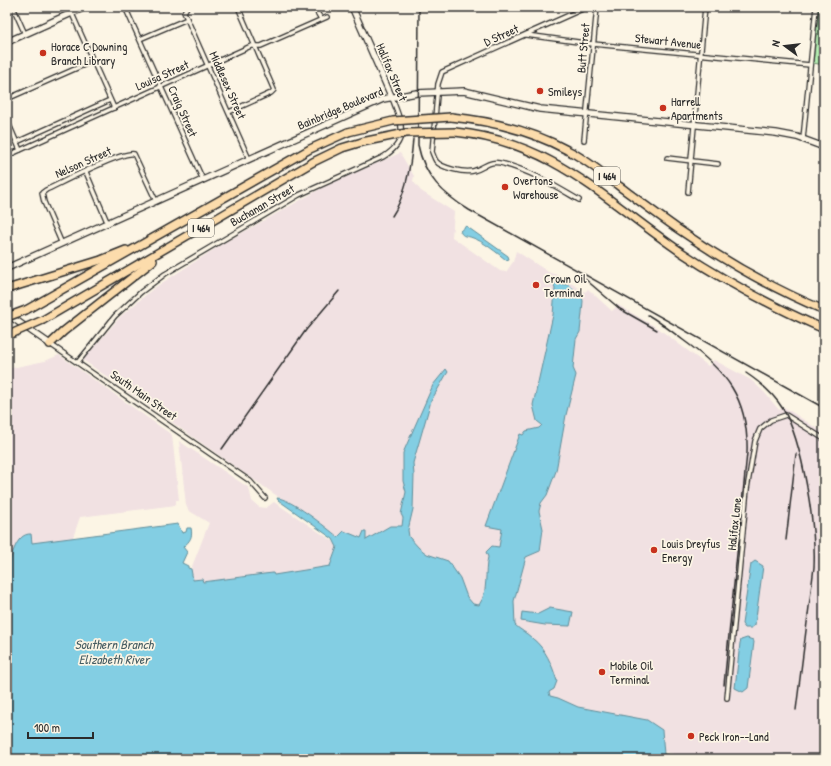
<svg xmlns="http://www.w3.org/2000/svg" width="831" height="766" font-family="'Patrick Hand',sans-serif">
  <rect width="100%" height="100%" fill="#fcf5e5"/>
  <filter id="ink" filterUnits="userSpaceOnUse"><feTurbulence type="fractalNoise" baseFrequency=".025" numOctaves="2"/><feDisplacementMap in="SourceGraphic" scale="8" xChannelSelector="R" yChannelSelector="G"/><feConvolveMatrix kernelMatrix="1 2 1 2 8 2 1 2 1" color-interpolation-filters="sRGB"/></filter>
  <g filter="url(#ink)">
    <g fill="#f1e1e2">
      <path d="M400,153L414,176L413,181L421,191L454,212L452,237L500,271L506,272L513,262L516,251L550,273L558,275L585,292L588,289L612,311L618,305L659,329L708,366L714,360L751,380L764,392L779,410L784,407L824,433V759H690L619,738L195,603L191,569L209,523L188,510L186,505L179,441L249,488L252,501L259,507L266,508L274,502L337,544L340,540L83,360L121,316L154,288L224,243L322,188Z"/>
      <path d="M59,355L172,435L179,500H176V505L80,517L55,589L7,673V369L45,361Z"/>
    </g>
    <path fill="#b3ecb0" stroke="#6f8c6e" d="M819,7H824V65L813,63Z"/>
    <g fill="#83cee3" stroke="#608d99">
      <path d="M466,226L508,256L509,259L506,260C499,254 481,240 473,238C466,235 463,238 460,231Z"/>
      <path d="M558,279L562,284L569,285L582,297L583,301L582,313L580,332L576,339L573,368L576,375L566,415L556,471L547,495L541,503L539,511L543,529L540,551L526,557L514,601L515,625C520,630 527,633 532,638C546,649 552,665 557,681L554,689L549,692L550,696L558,698L578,707L647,720L662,730L664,754L681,759H7V571C11,560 15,533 31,534L32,543L178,524L182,533L186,532L187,528H191C193,537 190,541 183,547L187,552L182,563L188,566V568L191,569L193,580L202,579L203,582L264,574L273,573L274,575L330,566L337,547L333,539L278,500L277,498C290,498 327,528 338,537L344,531L361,538L364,531H366V540L390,526H402L403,518L401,514L406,492L403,481V453L433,385L446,369L448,372L446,375L431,401L413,463L414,475L413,509L408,530L409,537L419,548L427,554L448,561L460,578L467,597L473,604L479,605C489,591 484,573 488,557L486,552L492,546L499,547L502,529L486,526L520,434L523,435L526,431L539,428L542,425L537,421L533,405L553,315L555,289L554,285Z"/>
      <path d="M755,561L763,566L755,625L751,628H745L742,624L751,564Z"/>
      <path d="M550,608L573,612L570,626L545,625L521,621L522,612L538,614Z"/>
      <path d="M747,638L753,640L754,642L748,688L743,692L735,688L740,643L741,640Z"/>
    </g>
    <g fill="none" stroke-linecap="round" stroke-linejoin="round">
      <defs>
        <g id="street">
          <path d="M13,7L25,34"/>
          <path d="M69,7L114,108"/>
          <path d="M125,7L203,180"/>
          <path d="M187,7L184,12L249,159"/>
          <path d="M314,7L321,19"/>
          <path d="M526,35L593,44L810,65"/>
          <path d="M140,39L187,19"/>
          <path d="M7,99L93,61"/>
          <path d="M229,112L271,93L274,90L238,7"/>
          <path d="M7,120L20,150"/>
          <path d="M803,139L816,7"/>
          <path d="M584,140L597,7"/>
          <path d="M17,142L110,100"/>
          <path d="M7,156L251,46H261L327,17"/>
          <path d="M667,158L718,164"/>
          <path d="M86,172L108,224"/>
          <path d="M688,192L705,7"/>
          <path d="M579,200C555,186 531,171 504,164C488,159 486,168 473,171C464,173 441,168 436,161C434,158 433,154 432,152L438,84L442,72L587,7"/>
          <path d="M62,244L44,202L42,193L46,190C61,183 122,151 134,154L156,201"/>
          <path d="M50,344L250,481L265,498"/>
          <path d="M78,362L115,316L141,292L165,274L299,195L383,157C411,140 401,122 392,98"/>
          <path d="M727,698L747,489L755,441L760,429L771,420L786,415L824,439"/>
        </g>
        <g id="secondary">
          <path d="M352,7L392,98"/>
          <path d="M7,42L85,7"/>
          <path d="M7,268L383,99L417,93L464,91L540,109L776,133L797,137L824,147"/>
          <path d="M7,314L50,344"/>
        </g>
        <g id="highway">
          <path d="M451,117C492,121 530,130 567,150C586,159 602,173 619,186C638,200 658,215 678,229C723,260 773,289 824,310"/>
          <path d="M455,132C554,142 603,199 681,252C726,282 774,307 824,329"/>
          <path d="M7,289L101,260L126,250"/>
          <path d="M26,310L310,149L348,132"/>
          <path d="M43,320L313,162L342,148L362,142"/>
          <path d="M50,344L64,331L153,261"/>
        </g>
      </defs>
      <use href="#street" stroke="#2b2b2b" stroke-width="6"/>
      <use href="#secondary" stroke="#2b2b2b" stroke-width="8"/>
      <use href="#highway" stroke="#2b2b2b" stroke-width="10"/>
      <use href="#street" stroke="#fcf5e5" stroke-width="3.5"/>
      <use href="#secondary" stroke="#fcf5e5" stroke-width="5.5"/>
      <use href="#highway" stroke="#fcdcac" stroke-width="7"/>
      <g stroke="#2b2b2b" stroke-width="1.5">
        <path d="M419,7L418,145C424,176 443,194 469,210L824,408"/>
        <path d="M392,216C406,195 411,165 413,139"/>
        <path d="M585,279L620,309L657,330"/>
        <path d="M648,315C660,322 671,331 683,340C726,371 749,398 747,453L724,685"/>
        <path d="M746,373C761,383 774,394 783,409C803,442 816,528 814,567L796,710"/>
        <path d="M222,449L306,330L339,291"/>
        <path d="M786,540L796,454"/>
      </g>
      <defs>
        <g id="highway-bridge">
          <path d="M348,132L393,121L451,117"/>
          <path d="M362,142L406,133L455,132"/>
          <path d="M7,317L26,310"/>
          <path d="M11,334L43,320"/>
        </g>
      </defs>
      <use href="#highway-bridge" stroke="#2b2b2b" stroke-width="10" stroke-linecap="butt"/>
      <use href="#highway-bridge" stroke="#fcdcac" stroke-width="7"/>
    </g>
  </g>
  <g fill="#c8321e" stroke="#fcf5e5" stroke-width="1.5">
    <circle cx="43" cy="53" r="4"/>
    <circle cx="540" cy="91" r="4"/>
    <circle cx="663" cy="108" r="4"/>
    <circle cx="505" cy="187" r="4"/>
    <circle cx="536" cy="285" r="4"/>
    <circle cx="654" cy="550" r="4"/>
    <circle cx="602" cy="672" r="4"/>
    <circle cx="691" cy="736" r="4"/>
  </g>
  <g text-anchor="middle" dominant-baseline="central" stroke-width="3.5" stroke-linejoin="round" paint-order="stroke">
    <g fill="#fcf5e5" stroke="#6a6863" stroke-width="1">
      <rect x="594" y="167" width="26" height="18" rx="3"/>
      <rect x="188" y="219" width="26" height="18" rx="3"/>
    </g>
    <g font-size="11" font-weight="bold" fill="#2b2b2b">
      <text x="607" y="176">I 464</text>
      <text x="201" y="228">I 464</text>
    </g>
    <g font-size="12" fill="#2b2b2b" stroke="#fcf5e5">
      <text transform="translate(501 35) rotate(-24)">D Street</text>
      <text transform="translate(668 41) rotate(6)">Stewart Avenue</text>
      <text transform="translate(583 48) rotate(-85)">Butt Street</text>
      <text transform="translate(392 72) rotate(67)">Halifax Street</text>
      <text transform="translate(162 75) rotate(-24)">Louisa Street</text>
      <text transform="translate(228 85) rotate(66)">Middlesex Street</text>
      <text transform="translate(340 108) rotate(-23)">Bainbridge Boulevard</text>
      <text transform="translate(183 111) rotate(66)">Craig Street</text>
      <text transform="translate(83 162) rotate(-24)">Nelson Street</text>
      <text transform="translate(262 205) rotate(-30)">Buchanan Street</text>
      <text transform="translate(144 395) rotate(35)">South Main Street</text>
      <text transform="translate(734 524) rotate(-84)">Halifax Lane</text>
    </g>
    <g font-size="12" fill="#2b2b2b" stroke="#fcf5e5" text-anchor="start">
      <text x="51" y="46">Horace C Downing<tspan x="51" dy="14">Branch Library</tspan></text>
      <text x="548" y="91">Smileys</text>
      <text x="671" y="101">Harrell<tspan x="671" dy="14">Apartments</tspan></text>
      <text x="513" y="180">Overtons<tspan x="513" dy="14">Warehouse</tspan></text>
      <text x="544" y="278">Crown Oil<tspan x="544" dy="14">Terminal</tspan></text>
      <text x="662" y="543">Louis Dreyfus<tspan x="662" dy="14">Energy</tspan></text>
      <text x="610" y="665">Mobile Oil<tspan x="610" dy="14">Terminal</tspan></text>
      <text x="699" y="736">Peck Iron--Land</text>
    </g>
    <g font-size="13" font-style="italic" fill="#455c62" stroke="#fcf5e5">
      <text x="114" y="644">Southern Branch<tspan x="114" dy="15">Elizabeth River</tspan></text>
    </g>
  </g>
  <rect width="831" height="766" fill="none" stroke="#fcf5e5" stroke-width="24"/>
  <rect x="12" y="12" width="807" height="742" fill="none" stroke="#2b2b2b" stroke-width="1.5" filter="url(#ink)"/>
  <g transform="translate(785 46) rotate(285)" stroke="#fcf5e5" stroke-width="3" paint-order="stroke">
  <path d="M0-3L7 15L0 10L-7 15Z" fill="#2b2b2b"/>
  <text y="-6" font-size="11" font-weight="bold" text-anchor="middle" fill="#2b2b2b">N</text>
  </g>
  <path d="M28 732v6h65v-6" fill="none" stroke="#2b2b2b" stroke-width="2"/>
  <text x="34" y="732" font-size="12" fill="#2b2b2b" stroke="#fcf5e5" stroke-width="3" paint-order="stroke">100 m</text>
</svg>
